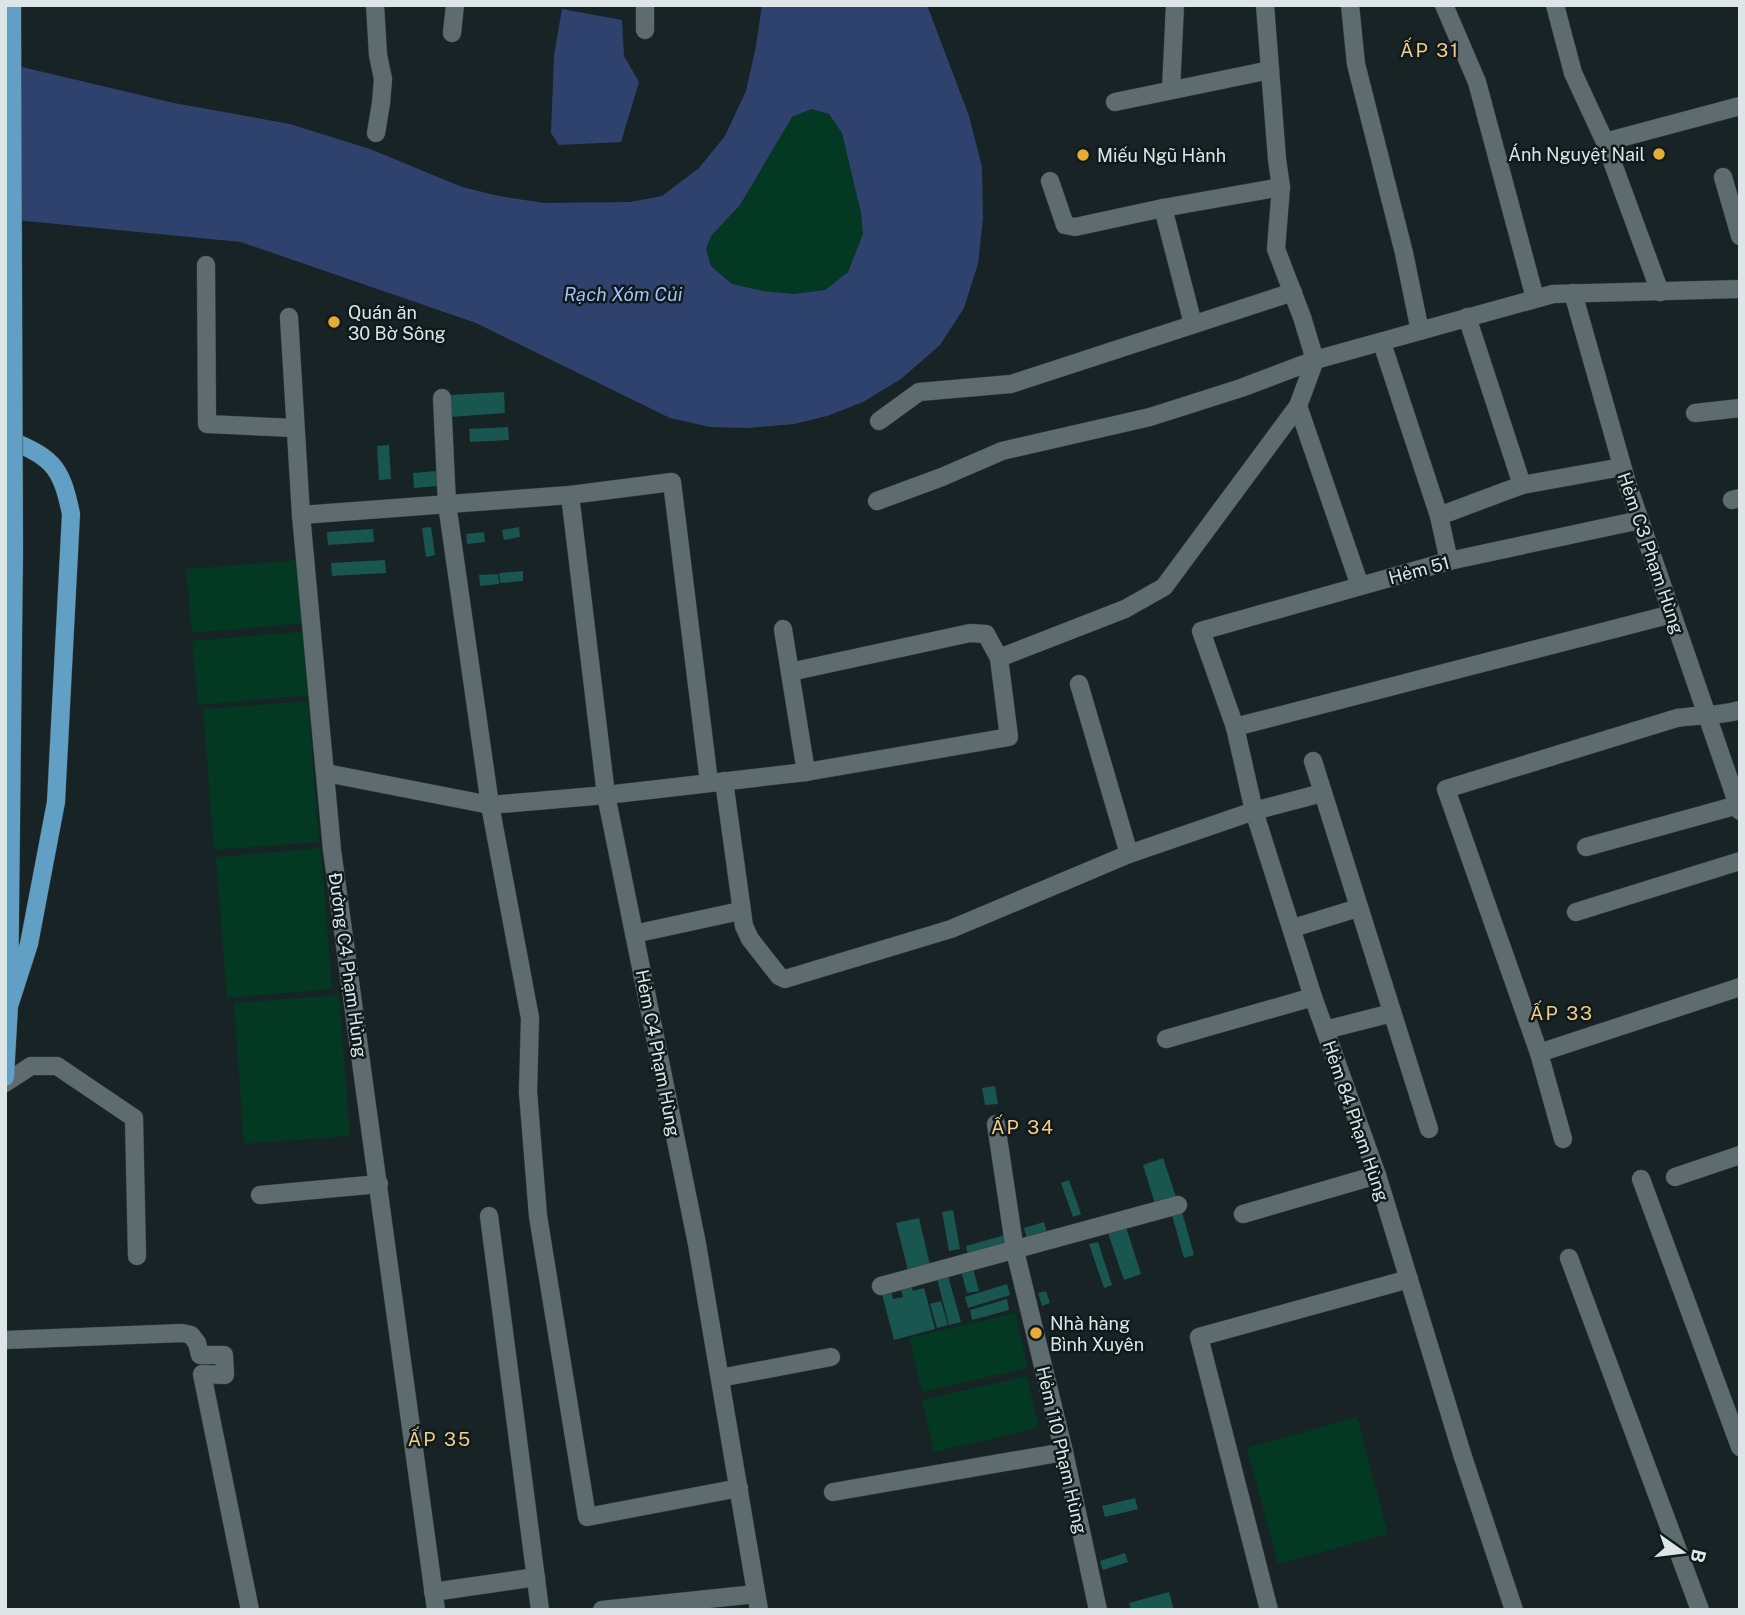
<svg xmlns="http://www.w3.org/2000/svg" width="1745" height="1615" font-family="'Public Sans',sans-serif">
  <rect width="100%" height="100%" fill="#182325"/>
  <g fill="#033822">
    <path d="M811,109L829,114L842,133L861,213L863,234L848,272L825,290L794,294L763,291L732,284L711,266L706,249L711,236L740,205L792,117Z"/>
    <path d="M301,560L307,623L192,633L186,569Z"/>
    <path d="M308,631L313,695L198,705L192,641Z"/>
    <path d="M308,701L319,842L214,850L203,709Z"/>
    <path d="M321,848L332,989L227,998L216,857Z"/>
    <path d="M339,995L350,1136L244,1144L234,1003Z"/>
    <path d="M1015,1313L1028,1368L922,1392L909,1338Z"/>
    <path d="M1027,1376L1039,1428L934,1452L922,1400Z"/>
    <path d="M1357,1417L1388,1534L1278,1564L1247,1448Z"/>
  </g>
  <g fill="#2f426d" fill-rule="evenodd">
    <path d="M762,5H927L969,116L982,167L983,218L978,264L964,308L940,345L901,379L863,402L827,416L794,424L748,428L710,427L670,418L476,323L241,242L5,219V63L174,103L290,124L370,149L462,187L499,196L544,203L630,202L662,196L699,168L725,136L746,91L756,46ZM811,109L829,114L842,133L861,213L863,234L848,272L825,290L794,294L763,291L732,284L711,266L706,249L711,236L740,205L792,117Z"/>
    <path d="M562,9L622,20L624,56L639,82L621,142L559,145L551,133L554,55Z"/>
  </g>
  <g fill="#195650">
    <path d="M504,392L505,413L450,417L449,395Z"/>
    <path d="M508,427L509,440L470,442L469,429Z"/>
    <path d="M389,445L391,479L379,480L377,446Z"/>
    <path d="M437,471L438,486L414,488L413,473Z"/>
    <path d="M431,527L435,555L426,557L422,528Z"/>
    <path d="M519,527L520,537L504,540L502,530Z"/>
    <path d="M373,529L374,542L328,545L327,532Z"/>
    <path d="M484,532L485,542L467,544L466,534Z"/>
    <path d="M385,560L386,573L332,576L331,563Z"/>
    <path d="M523,571V581L500,583L499,573Z"/>
    <path d="M498,574L499,584L480,586L479,575Z"/>
    <path d="M995,1086L998,1104L985,1105L982,1088Z"/>
    <path d="M1163,1158L1176,1197L1155,1204L1143,1165Z"/>
    <path d="M1069,1180L1081,1214L1073,1217L1061,1183Z"/>
    <path d="M953,1210L960,1249L949,1251L942,1212Z"/>
    <path d="M1182,1212L1194,1255L1184,1258L1172,1215Z"/>
    <path d="M919,1218L930,1265L908,1270L896,1223Z"/>
    <path d="M1044,1222L1047,1233L1027,1239L1024,1228Z"/>
    <path d="M1126,1227L1141,1274L1124,1280L1108,1233Z"/>
    <path d="M1005,1235L1008,1244L968,1255L966,1246Z"/>
    <path d="M1098,1242L1112,1285L1104,1288L1089,1244Z"/>
    <path d="M973,1268L979,1291L967,1293L961,1271Z"/>
    <path d="M948,1276L961,1322L949,1325L937,1279Z"/>
    <path d="M911,1284L913,1291L924,1288L935,1329L894,1340L882,1294L891,1291L893,1299L903,1297L900,1287Z"/>
    <path d="M1007,1284L1010,1295L968,1308L965,1297Z"/>
    <path d="M1046,1291L1050,1303L1042,1306L1038,1293Z"/>
    <path d="M1007,1299L1009,1310L972,1320L970,1310Z"/>
    <path d="M941,1301L948,1325L937,1328L930,1304Z"/>
    <path d="M1135,1498L1138,1509L1105,1517L1102,1506Z"/>
    <path d="M1125,1553L1128,1562L1103,1570L1100,1561Z"/>
    <path d="M1169,1592L1174,1610H1131L1129,1603Z"/>
  </g>
  <g fill="none" stroke-linecap="round" stroke-linejoin="round">
    <defs>
      <g id="minor">
        <path d="M375,5L378,55L383,79L381,103L376,133"/>
        <path d="M645,5V30"/>
        <path d="M1350,5L1356,64L1404,253L1420,331"/>
        <path d="M1444,5L1477,82L1535,298"/>
        <path d="M1555,5L1573,73L1605,142L1660,292"/>
        <path d="M452,33L455,5"/>
        <path d="M1171,90L1175,5"/>
        <path d="M1115,102L1270,70"/>
        <path d="M1605,142L1740,106"/>
        <path d="M1723,177L1740,236"/>
        <path d="M1050,181L1065,225L1075,227L1163,208L1281,187"/>
        <path d="M1163,208L1193,324"/>
        <path d="M206,265L207,424L294,428"/>
        <path d="M1573,293L1627,483L1740,811"/>
        <path d="M289,317L301,515L332,850L436,1610"/>
        <path d="M1467,317L1522,485"/>
        <path d="M1382,343L1439,516L1449,561"/>
        <path d="M442,398L447,504L490,805L530,1018L528,1092L538,1216L587,1517L739,1488"/>
        <path d="M1298,406L1360,586"/>
        <path d="M1695,413L1740,408"/>
        <path d="M879,421L919,392L1011,384L1293,292"/>
        <path d="M570,495L606,795L697,1244L759,1610"/>
        <path d="M1732,500L1740,498"/>
        <path d="M877,501L942,477L1002,451L1150,417L1241,388L1315,360L1553,294L1740,289"/>
        <path d="M301,515L570,495L672,482L709,782"/>
        <path d="M1439,516L1522,485L1622,467"/>
        <path d="M783,629L806,772"/>
        <path d="M999,658L1125,609L1164,587L1298,406L1315,360L1302,317L1276,249L1281,187L1277,159L1265,5"/>
        <path d="M1079,684L1129,854"/>
        <path d="M1235,727L1672,614"/>
        <path d="M1313,761L1429,1129"/>
        <path d="M326,773L490,805L606,795L806,772L1009,737L999,658L986,634L970,633L790,672"/>
        <path d="M724,781L744,926L750,939L779,976L785,979L951,929L1129,854L1254,811L1322,793"/>
        <path d="M1586,847L1738,805"/>
        <path d="M1576,912L1740,861"/>
        <path d="M1293,928L1358,908"/>
        <path d="M634,934L740,911"/>
        <path d="M1325,1030L1392,1013"/>
        <path d="M1166,1039L1313,997"/>
        <path d="M1539,1053L1740,987"/>
        <path d="M5,1083L31,1066H57L134,1118L137,1256"/>
        <path d="M996,1124L1015,1251L1064,1452L1098,1610"/>
        <path d="M1563,1139L1539,1053L1446,789L1677,718C1698,715 1719,716 1740,710"/>
        <path d="M1675,1177L1740,1155"/>
        <path d="M1641,1179L1740,1447"/>
        <path d="M260,1195L379,1184"/>
        <path d="M1243,1214L1377,1175"/>
        <path d="M489,1216L540,1610"/>
        <path d="M1569,1258L1700,1610"/>
        <path d="M881,1286L1178,1205"/>
        <path d="M5,1340L182,1333L191,1335L197,1343L200,1355H224L225,1375L202,1374L250,1610"/>
        <path d="M720,1378L831,1357"/>
        <path d="M833,1492L1064,1452"/>
        <path d="M433,1592L536,1577"/>
        <path d="M602,1610L756,1594"/>
        <path d="M1269,1610L1199,1337L1409,1279"/>
        <path d="M1514,1610L1463,1457L1377,1175L1313,997L1254,811L1235,727L1201,631L1449,561L1640,520"/>
      </g>
      <g id="major">
        <path d="M5,438C51,457 61,464 71,514L56,802L29,944L9,1006"/>
        <path d="M5,1077L9,1006L14,552"/>
      </g>
    </defs>
    <use href="#minor" stroke="#384042" stroke-width="19"/>
    <use href="#major" stroke="#384042" stroke-width="19"/>
    <use href="#minor" stroke="#5f6c6f" stroke-width="18"/>
    <use href="#major" stroke="#61a0c4" stroke-width="18"/>
    <defs>
      <path id="major-bridge" d="M12,5L14,552"/>
    </defs>
    <use href="#major-bridge" stroke="#384042" stroke-width="19" stroke-linecap="butt"/>
    <use href="#major-bridge" stroke="#61a0c4" stroke-width="18"/>
  </g>
  <g fill="#e6ac36" stroke="#0f1a1c" stroke-width="2.5">
    <circle cx="1659" cy="154" r="7"/>
    <circle cx="1083" cy="155" r="7"/>
    <circle cx="334" cy="322" r="7"/>
    <circle cx="1036" cy="1333" r="7"/>
  </g>
  <g text-anchor="middle" dominant-baseline="central" stroke-width="5" stroke-linejoin="round" paint-order="stroke">
    <g font-size="18" fill="#dee5e6" stroke="#0f1a1c" text-anchor="start">
      <text x="1645" y="154" text-anchor="end">Ánh Nguyệt Nail</text>
      <text x="1097" y="155">Miếu Ngũ Hành</text>
      <text x="348" y="312">Quán ăn<tspan x="348" dy="21">30 Bờ Sông</tspan></text>
      <text x="1050" y="1323">Nhà hàng<tspan x="1050" dy="21">Bình Xuyên</tspan></text>
    </g>
    <g font-size="18" fill="#dee5e6" stroke="#0f1a1c">
      <text transform="translate(1651 553) rotate(71)">Hẻm C3 Phạm Hùng</text>
      <text transform="translate(1419 570) rotate(-15)">Hẻm 51</text>
      <text transform="translate(348 965) rotate(82)">Đường C4 Phạm Hủng</text>
      <text transform="translate(658 1053) rotate(79)">Hẻm C4 Phạm Hùng</text>
      <text transform="translate(1356 1121) rotate(71)">Hẻm 84 Phạm Hùng</text>
      <text transform="translate(1062 1450) rotate(77)">Hẻm 110 Phạm Hùng</text>
    </g>
    <g font-size="19" letter-spacing="2" fill="#f6cd86" stroke="#0f1a1c">
      <text x="1430" y="50">ẤP 31</text>
      <text x="1562" y="1013">ẤP 33</text>
      <text x="1023" y="1127">ẤP 34</text>
      <text x="440" y="1439">ẤP 35</text>
    </g>
    <g font-size="19" font-style="italic" fill="#a4bff8" stroke="#0f1a1c">
      <text x="623" y="294">Rạch Xóm Củi</text>
    </g>
  </g>
  <rect width="1745" height="1615" fill="none" stroke="#dee5e6" stroke-width="14"/>
  <g transform="translate(1682 1552) rotate(104)" stroke="#0f1a1c" stroke-width="5" paint-order="stroke">
  <path d="M0-5L12 26L0 18L-12 26Z" fill="#dee5e6"/>
  <text y="-10" font-size="19" font-weight="bold" text-anchor="middle" fill="#dee5e6">B</text>
  </g>
</svg>
